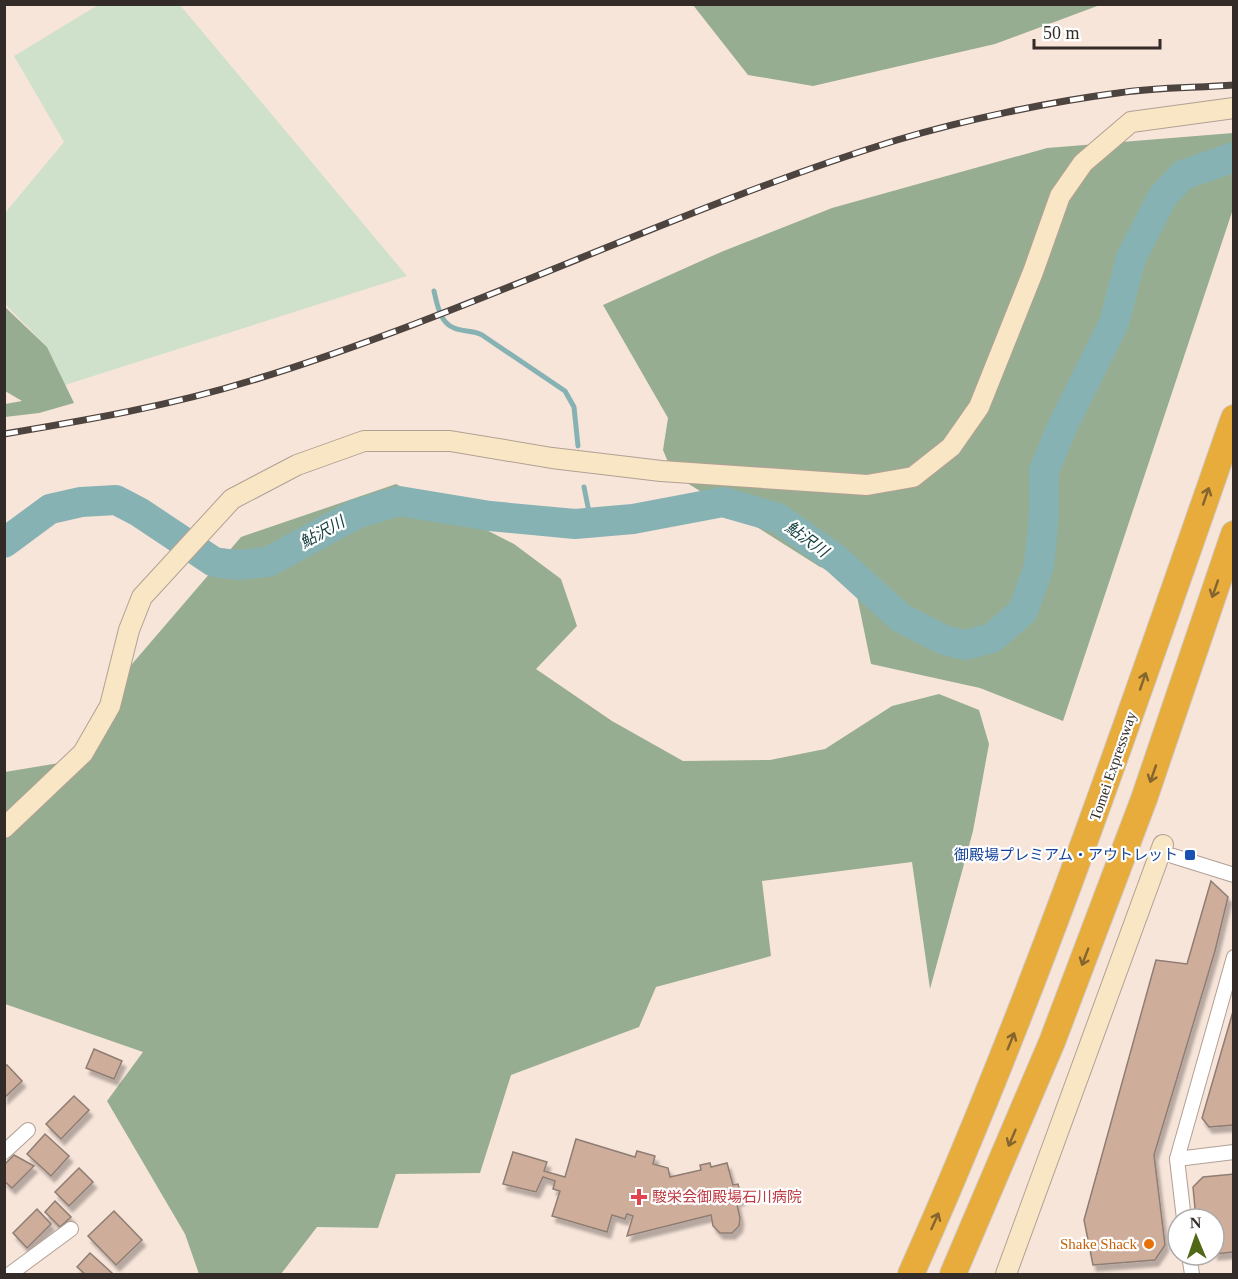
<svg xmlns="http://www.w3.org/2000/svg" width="1238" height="1279" font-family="'Times New Roman','Noto Sans JP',serif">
  <defs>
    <filter id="shadow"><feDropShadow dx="3.5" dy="6" stdDeviation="1.5" flood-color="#0004"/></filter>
  </defs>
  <rect width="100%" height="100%" fill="#f8e5da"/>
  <path fill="#cfe0cb" d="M98,5H180L407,276L65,385L47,347L5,304V213L64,142L14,56Z"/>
  <g fill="#97ad92">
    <path d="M693,5H1100L995,44L813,86L748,75Z"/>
    <path d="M1233,133V209L1063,721L980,688L871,664L852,572L820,567L673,474L663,450L668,418L603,305L721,252L832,208L1047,148Z"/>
    <path d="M5,307L47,347L74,403L39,413L5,417V404L22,401L5,391Z"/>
    <path d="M396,484L514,544L561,579L577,626L536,669L612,721L683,761L770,760L825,749L892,706L939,694L979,710L989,744L973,831L930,989L912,862L762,881L771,956L656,987L639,1027L511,1075L480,1173L396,1174L378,1228L317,1227L281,1274H199L185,1234L107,1101L143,1052L5,1004V772L77,760L132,664L241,537Z"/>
  </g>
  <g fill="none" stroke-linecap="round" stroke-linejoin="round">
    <g stroke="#87b2b3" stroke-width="5">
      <path d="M434,291C437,304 440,323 454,328C463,332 473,330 482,335L565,391L574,407L578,446"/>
      <path d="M584,487L591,522"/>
    </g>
    <path stroke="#87b2b3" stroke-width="30" d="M4,543L50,509L81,502L116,500L139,512L214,562L237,565L268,562L356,514L399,501L490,516L575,524L633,519L723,502L778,518L836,559L901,618L944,640L965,645L992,638L1023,611L1039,566L1044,515V471L1063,425L1114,323L1131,258L1163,196L1183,175L1234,157"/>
  </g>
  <g fill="#cead9b" stroke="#8e7d73" stroke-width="1.5" filter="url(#shadow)">
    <path d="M1211,881L1228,897L1215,951L1154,1155L1165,1245L1155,1260L1093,1265L1084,1220L1156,960L1187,964Z"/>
    <path d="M1234,1008V1125L1209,1127L1202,1118Z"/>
    <path d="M94,1049L122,1061L114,1079L86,1068Z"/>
    <path d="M7,1065L22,1081L4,1098V1067Z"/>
    <path d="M74,1096L89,1110L61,1139L46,1124Z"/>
    <path d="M45,1134L69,1156L51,1176L27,1154Z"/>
    <path d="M576,1139L635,1157L637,1151L655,1156L653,1164L668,1168L670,1177L701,1170L700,1165L710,1163L711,1167L727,1163L733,1185L738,1184L742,1199L736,1200L740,1218L739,1226L732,1233H720L713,1226L711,1215L627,1236L633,1216L627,1214L625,1219L612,1215L607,1232L552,1216L560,1191L553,1189L555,1181L543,1177L536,1192L503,1184L513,1152L547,1162L544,1171L565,1177Z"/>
    <path d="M14,1155L34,1166L12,1188L4,1181V1165Z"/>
    <path d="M79,1168L93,1182L69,1206L55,1192Z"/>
    <path d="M1234,1174V1252L1214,1254V1219H1196L1193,1187L1203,1177Z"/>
    <path d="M55,1201L71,1217L60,1227L45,1212Z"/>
    <path d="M37,1209L51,1224L27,1248L13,1233Z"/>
    <path d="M114,1211L142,1240L116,1265L88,1236Z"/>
    <path d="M90,1253L112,1273L111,1274H85L77,1267Z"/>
  </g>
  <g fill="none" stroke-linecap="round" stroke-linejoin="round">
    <defs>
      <g id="street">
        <path d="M1173,856L1234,875"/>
        <path d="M4,1152L28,1130"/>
        <path d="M1177,1159L1234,1152"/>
        <path d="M1184,1219L1177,1159L1234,957"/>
        <path d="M1189,1255L1192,1274"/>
        <path d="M10,1274L71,1229"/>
      </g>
      <g id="secondary">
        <path d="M4,828L83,753L110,706L129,630L142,597L232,499L297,465L364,441H450L552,458L661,471L867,485L913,477L951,447L979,407L1033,272L1060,196L1083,163L1131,122L1234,108"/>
        <path d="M1006,1274L1163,845"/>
      </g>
      <g id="highway">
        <path d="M911,1274C1036,995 1133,707 1234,418"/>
        <path d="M953,1274L1052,1042L1144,799L1234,534"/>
      </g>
    </defs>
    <use href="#street" stroke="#b2a095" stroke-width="16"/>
    <use href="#secondary" stroke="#b2a095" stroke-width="22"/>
    <use href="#highway" stroke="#cecccb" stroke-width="28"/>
    <use href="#street" stroke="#fff" stroke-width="14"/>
    <use href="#secondary" stroke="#f8e6c4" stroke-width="20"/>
    <use href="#highway" stroke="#e7ac3b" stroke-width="26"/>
    <defs>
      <path id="rail" d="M4,434C87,420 169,406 250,381C470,314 677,208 897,140C964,120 1048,102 1118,93C1156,87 1195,88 1234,85"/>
    </defs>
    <use href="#rail" stroke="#4e443f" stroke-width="7"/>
    <use href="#rail" stroke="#fff" stroke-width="4.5" stroke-dasharray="14" stroke-linecap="butt"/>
  </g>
  <defs><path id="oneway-shaft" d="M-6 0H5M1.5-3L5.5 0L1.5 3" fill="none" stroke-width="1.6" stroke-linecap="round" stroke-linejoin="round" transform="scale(1.5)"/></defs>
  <g stroke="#846530">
    <use href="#oneway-shaft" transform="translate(1206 496) rotate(-71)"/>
    <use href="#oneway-shaft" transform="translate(1215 589) rotate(109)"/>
    <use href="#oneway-shaft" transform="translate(1143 681) rotate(-71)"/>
    <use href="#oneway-shaft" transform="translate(1153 774) rotate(109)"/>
    <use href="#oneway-shaft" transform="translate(1085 957) rotate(111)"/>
    <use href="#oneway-shaft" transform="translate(1011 1041) rotate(-68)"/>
    <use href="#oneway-shaft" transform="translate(1012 1138) rotate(113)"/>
    <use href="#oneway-shaft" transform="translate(935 1221) rotate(-66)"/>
  </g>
  <rect fill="#1a4fb4" stroke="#fff" stroke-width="2" x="1184" y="849" width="12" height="12" rx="3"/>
  <path fill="#e0444e" stroke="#fff" stroke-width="2" d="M636 1188h6v6h6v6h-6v6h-6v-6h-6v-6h6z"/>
  <circle fill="#e8710a" stroke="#fff" stroke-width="2" cx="1149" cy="1244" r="6"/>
  <g text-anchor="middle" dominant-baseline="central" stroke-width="4.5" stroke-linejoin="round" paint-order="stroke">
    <g font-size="15" fill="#332b27" stroke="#fff">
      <text transform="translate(1113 766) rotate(-71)">Tomei Expressway</text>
    </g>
    <g font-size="15" fill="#164399" stroke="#fff" text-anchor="end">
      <text x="1178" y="855">御殿場プレミアム・アウトレット</text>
    </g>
    <g font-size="15" fill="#be3a42" stroke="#fff" text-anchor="start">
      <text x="652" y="1197">駿栄会御殿場石川病院</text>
    </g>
    <g font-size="15" fill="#c56008" stroke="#fff" text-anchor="end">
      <text x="1137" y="1244">Shake Shack</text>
    </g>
    <g font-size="16" font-style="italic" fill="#174041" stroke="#fff">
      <text transform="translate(322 532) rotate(-29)">鮎沢川</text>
      <text transform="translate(807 539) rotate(36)">鮎沢川</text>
    </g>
  </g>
  <rect width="1238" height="1279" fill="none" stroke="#332b27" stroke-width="12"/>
  <g transform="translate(1196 1237) rotate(358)"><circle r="28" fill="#ffffff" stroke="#adaaa9" stroke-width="1.5"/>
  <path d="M0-4.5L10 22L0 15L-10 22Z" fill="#516817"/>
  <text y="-9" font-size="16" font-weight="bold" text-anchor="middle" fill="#332b27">N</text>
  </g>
  <path d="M1034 39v9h126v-9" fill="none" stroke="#332b27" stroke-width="3"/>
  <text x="1043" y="39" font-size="18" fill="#332b27" stroke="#ffffff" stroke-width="4.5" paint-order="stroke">50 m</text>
</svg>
